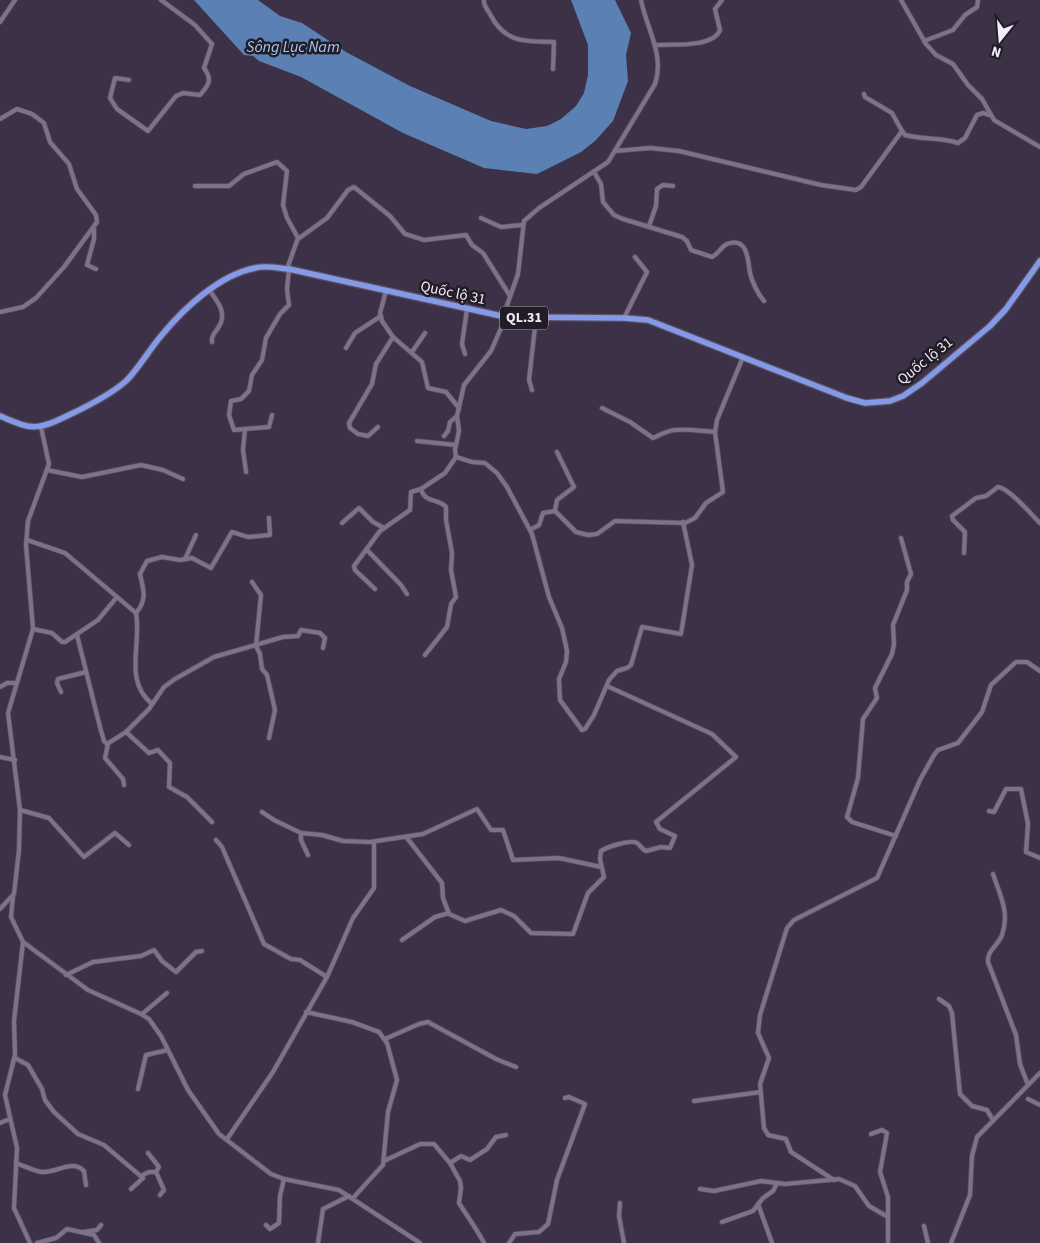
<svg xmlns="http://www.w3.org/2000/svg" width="1040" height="1243" font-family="'Source Sans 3',sans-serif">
  <rect width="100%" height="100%" fill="#3c3146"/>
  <path fill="#5a80b4" d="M194,0H258L280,16L302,23L346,52L410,86L491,121L526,129L547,126L561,119L576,106L584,93L588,75V45L571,0H615L631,33L626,55L628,81L613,121L595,141L581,152L537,174L484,168L403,133L301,77L259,61L253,56L244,55Z"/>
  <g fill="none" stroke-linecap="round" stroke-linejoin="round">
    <defs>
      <g id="minor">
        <path d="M484,0C483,6 487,8 490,14C505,44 526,41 554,42L553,69"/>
        <path d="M901,0L926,44L936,55L953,64L968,85L982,99L994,120L1040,147"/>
        <path d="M0,22L15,0"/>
        <path d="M924,41L953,30L965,15L977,7L978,0"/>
        <path d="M656,45C672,44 713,48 720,30L715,9L722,0"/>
        <path d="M129,80L115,78L110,98L117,109L148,131L176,96L183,93L200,95C210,84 212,79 204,68L212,44L195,25L161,0"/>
        <path d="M864,94L865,97L892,113L902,131"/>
        <path d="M0,119L17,109L32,114L44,123L50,142L69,164L77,189L96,215L97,222L64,267L36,298L23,307L0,312"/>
        <path d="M615,151L650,148L679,151L821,185L856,190L861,187L902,131L905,135C923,140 941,137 958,143L965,138L977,115L983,113L990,115"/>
        <path d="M594,172L601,184L603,202L614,215L623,219L682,237L687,241L691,250L712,257C718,254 721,247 727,244C748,236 748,261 750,273C752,282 758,294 764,301"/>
        <path d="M195,186H229L244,174L277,162L287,171L283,205L287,218L298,238L287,269"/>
        <path d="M481,218L501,227L522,225"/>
        <path d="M649,226L656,206L657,189L663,185L673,186"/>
        <path d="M94,229V239L87,265L96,269"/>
        <path d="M298,239L327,218L348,190L354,187L390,216L405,234L424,240L466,235L472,245L483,253L510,296"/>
        <path d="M210,291C218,302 228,314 218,328C215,333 211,335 212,342"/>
        <path d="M386,291L380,313L382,321L393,337L422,362L428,388L446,392L459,408"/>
        <path d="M503,317L518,274L524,221L539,208L608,162L655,84C665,55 646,27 641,0"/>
        <path d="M624,318L647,272L635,257"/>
        <path d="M346,348L355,333L381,316"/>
        <path d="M412,352L425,333"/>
        <path d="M465,354L462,344L467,309"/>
        <path d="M532,390L529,380L536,318"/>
        <path d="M602,408L630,422L653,438C660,435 668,430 676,430C690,429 701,431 715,432"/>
        <path d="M272,415L269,427L234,430L229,415L231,401L241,399L249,391L252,375L262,360L266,338L280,314L289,305L287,289L289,269"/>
        <path d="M378,427L368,436L358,434L350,428L349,423L372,384L376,364L393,337"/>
        <path d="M245,429L243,450L246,472"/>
        <path d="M444,436L448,431L450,422L457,416"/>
        <path d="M417,441L456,445"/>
        <path d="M456,457L472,462L485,463L497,473L507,487L532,534L549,597L562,628L567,651L566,662L559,679L560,700L582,730L585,729L594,715L609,680L617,671L627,668L631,665L642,627L681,634L692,565L683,522"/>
        <path d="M456,457L455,450L459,431L457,416L464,385L491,351L506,317"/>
        <path d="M47,470L82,477L141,465L163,470L183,479"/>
        <path d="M555,511L557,500L574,487L557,452"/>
        <path d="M342,523L359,508L373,522L384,528"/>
        <path d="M530,530L539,525L543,513L555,511L576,532L588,535L597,534L615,521L685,523L695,518L706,503L723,492L715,432L717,420L743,357"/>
        <path d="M27,540L65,553L136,613C142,644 123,680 152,704"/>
        <path d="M367,550L401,585L407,594"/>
        <path d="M964,553L965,532L953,520L952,516L976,498L986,496L998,487C1009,488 1031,514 1040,523"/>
        <path d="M185,559L196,535"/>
        <path d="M252,582L261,595L256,646L260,654L262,669L267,675L275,710L269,738"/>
        <path d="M375,589L355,570L354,566L380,531L410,510L411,492L421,489"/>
        <path d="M136,613C148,599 143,589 140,574L147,561L162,557L180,560L192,558L211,568L232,532L248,537L270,535L269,518"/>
        <path d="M33,629L52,633L62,642H65L98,620L117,597"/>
        <path d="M77,635L100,727L104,741L107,744L126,732L149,709L164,687L175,679L214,657L283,637L298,636L301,630L320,633L325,638L323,648"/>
        <path d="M425,655L447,627L451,604L456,597L451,570L452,553L446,520V507C439,498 425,504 421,489L445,473L456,457"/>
        <path d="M0,687L7,683H16"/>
        <path d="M61,692L57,683L58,679L86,672"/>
        <path d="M126,732L149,753L158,750L170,763L169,787L187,797L212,822"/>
        <path d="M108,744L105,758L123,779L124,785"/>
        <path d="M0,757L15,760"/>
        <path d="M20,810L49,818L84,857L115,833L129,845"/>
        <path d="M989,811L994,812L1006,789H1021L1028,824L1026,852L1040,858"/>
        <path d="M262,812L274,820L301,833L322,835L343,841L370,842L423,834L477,809L491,830H503L513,860L559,858L601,867"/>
        <path d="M301,833V840L308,855"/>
        <path d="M896,836L852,822L847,817L858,778L863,719L877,698L875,688L892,654L894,644L893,625L907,590V582L911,574L901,538"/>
        <path d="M407,838L442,883L443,898L449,914L465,921L501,910L514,916L531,933L573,934L588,893L604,877L600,859L601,851C607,847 631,839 637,843C640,845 642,849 646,851L661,847L670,848L675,836L660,829L656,822L736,757L712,734L607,686"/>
        <path d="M216,840L222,847L264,944L291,959L300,960L327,977"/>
        <path d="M993,874C1000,895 1010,913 1002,935C998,946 987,950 988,962L1016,1035L1020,1064L1028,1085"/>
        <path d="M13,896L11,917L23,942L88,990L141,1014L149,1019L161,1036L188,1090L219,1134L271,1174L284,1179L339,1190L420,1243"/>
        <path d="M0,909L14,894L19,850L20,810L8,713L33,629L26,545L28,521L49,464L41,427"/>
        <path d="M402,940L435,917L449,913"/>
        <path d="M23,942L14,1021L15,1055L5,1095L17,1148L14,1208L30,1243"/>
        <path d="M66,975L93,962L141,956L154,950L162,961L176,972L196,952L202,951"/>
        <path d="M939,999L949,1006L952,1013L960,1094L972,1106L987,1110L993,1120"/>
        <path d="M306,1012L352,1022L379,1032L387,1043L397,1080L388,1112L383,1165L353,1198"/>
        <path d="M142,1014L167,993"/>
        <path d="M385,1039L419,1024L428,1022L496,1059L516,1067"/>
        <path d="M15,1058L28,1065L42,1089L45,1100L54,1112L78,1134L104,1145L143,1178L131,1189"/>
        <path d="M138,1089L146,1055L168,1050"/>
        <path d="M1028,1099L1040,1105"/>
        <path d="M694,1101L761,1092"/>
        <path d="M0,1123L10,1119"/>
        <path d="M871,1134L882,1130L887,1133L880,1172L888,1197V1243"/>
        <path d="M227,1139L273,1072L327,977L353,918L374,888V842"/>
        <path d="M148,1153L159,1167L156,1172"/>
        <path d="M384,1161L420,1144H434L450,1163L460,1181L461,1188L459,1203C467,1216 477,1229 484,1243"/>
        <path d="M16,1163C21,1165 38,1172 42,1172C57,1173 72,1159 84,1171L86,1185"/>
        <path d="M450,1163L461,1156L470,1160L487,1149L496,1137L506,1135"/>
        <path d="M141,1176L149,1172H156L164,1190L160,1195"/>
        <path d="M834,1180L791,1152L786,1139L768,1135L764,1128L760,1084L769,1058L758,1033L760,1015L787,928L794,920L877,878L920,780L934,755L938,750L958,743L982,712L991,685L1016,662H1027L1040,671"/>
        <path d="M700,1189L714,1191L761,1181L785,1184L839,1179L855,1186L869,1206L888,1217"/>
        <path d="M620,1203L619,1216L624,1243"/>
        <path d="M758,1204L772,1243"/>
        <path d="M722,1222L753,1211L763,1198L773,1191L777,1183"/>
        <path d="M266,1225L270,1229L279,1223L280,1196L284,1179"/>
        <path d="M924,1226L928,1243"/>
        <path d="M84,1232L97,1230L101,1225"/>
        <path d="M37,1243L56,1238L67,1229L94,1235L99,1243"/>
        <path d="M318,1243L323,1209L349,1196"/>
        <path d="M509,1243L515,1234L539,1232L548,1224L557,1180L585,1104L569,1097L565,1098"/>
        <path d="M951,1243L970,1195L972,1156L977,1137L1040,1073"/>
      </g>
      <path id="highway" d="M0,416C34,431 38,430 71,414C90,405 110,395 126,381C139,368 149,350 161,336C183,309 219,275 255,268C266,265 277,268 289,269L506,317L624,318L648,320L847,398L865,403L890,401L903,396L922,383L990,326L1006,309L1040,261"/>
    </defs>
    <use href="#minor" stroke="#595062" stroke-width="5.5"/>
    <use href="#highway" stroke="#595062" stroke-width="8"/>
    <use href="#minor" stroke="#7e7189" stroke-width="4"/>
    <use href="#highway" stroke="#849ae6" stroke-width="5.5"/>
  </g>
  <g text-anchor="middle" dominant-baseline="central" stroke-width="5" stroke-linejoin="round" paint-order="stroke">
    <rect fill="#211c25" stroke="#b4aeba" stroke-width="1" x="500" y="306.5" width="48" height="23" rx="4"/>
    <g font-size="14" font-weight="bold" fill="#f3ecfa">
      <text x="524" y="318">QL.31</text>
    </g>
    <g font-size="15" fill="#f3ecfa" stroke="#211c25">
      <text transform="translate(453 293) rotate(12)">Quốc lộ 31</text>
      <text transform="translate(925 361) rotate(-39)">Quốc lộ 31</text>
    </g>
    <g font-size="16" font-style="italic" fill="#a6c6f3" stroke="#211c25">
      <text x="293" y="47">Sông Lục Nam</text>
    </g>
  </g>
  <g transform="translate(1000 40) rotate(197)" stroke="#211c25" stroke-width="4" paint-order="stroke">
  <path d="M0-4L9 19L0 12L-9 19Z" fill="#f3ecfa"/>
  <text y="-8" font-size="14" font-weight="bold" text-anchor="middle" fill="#f3ecfa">N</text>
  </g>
</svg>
